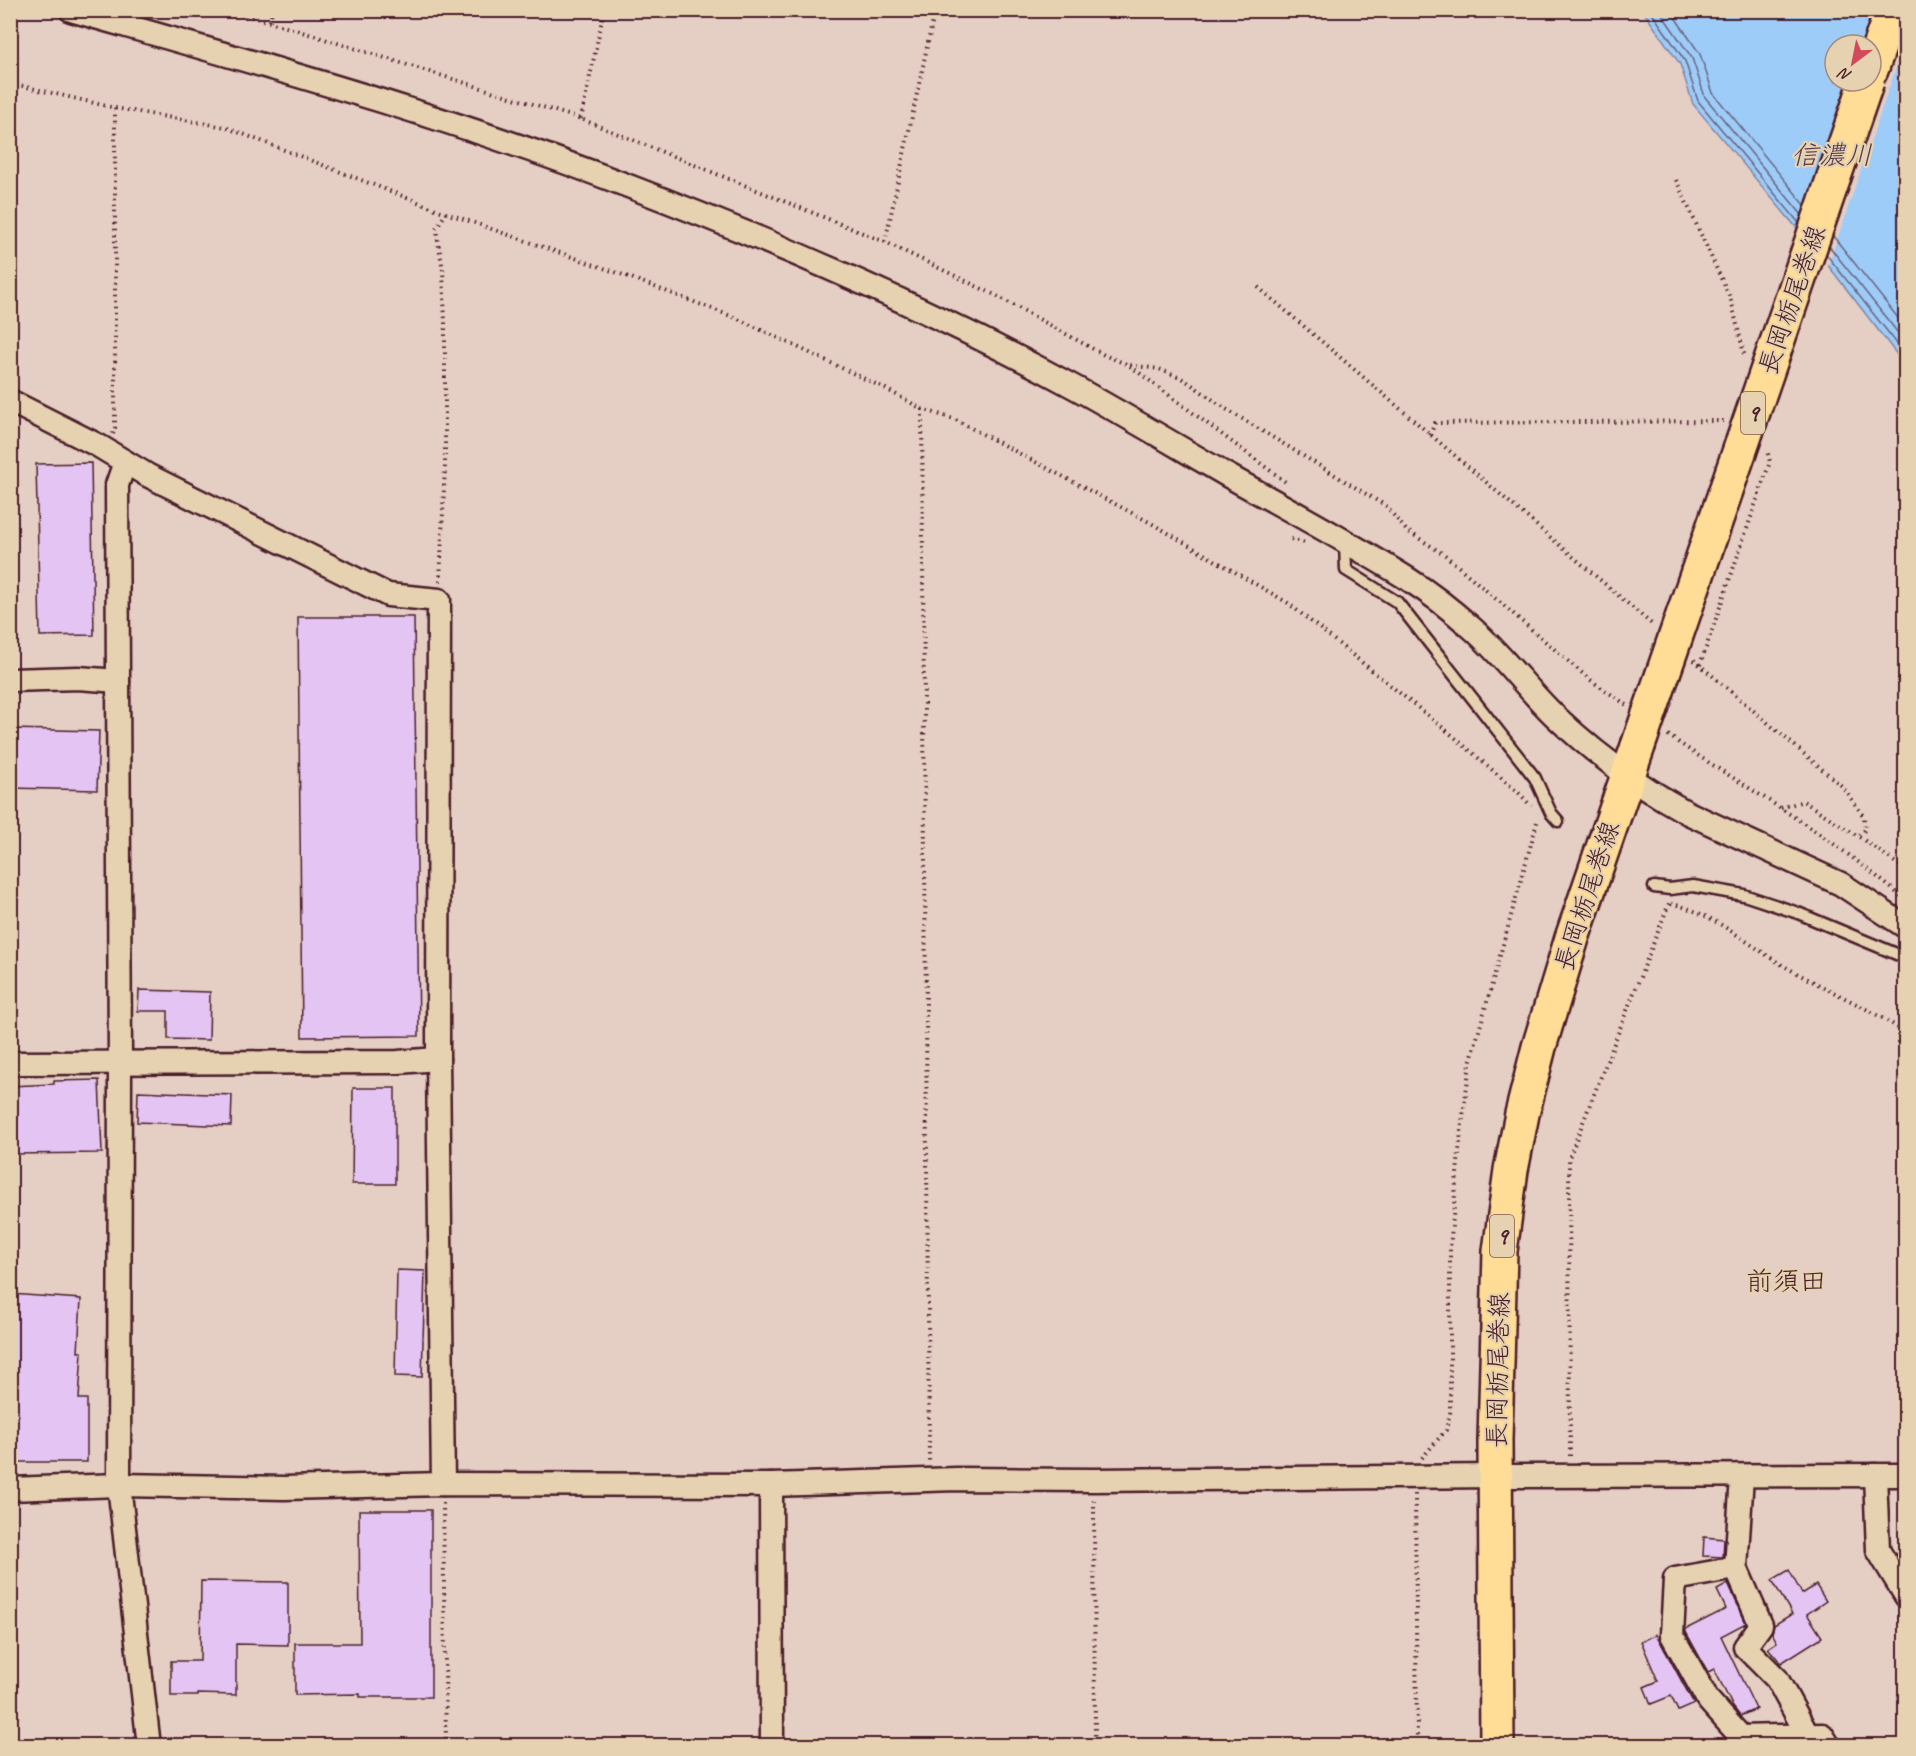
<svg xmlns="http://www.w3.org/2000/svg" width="1916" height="1756" font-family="Caveat,'Klee One',sans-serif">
  <rect width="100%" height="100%" fill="#e5cec4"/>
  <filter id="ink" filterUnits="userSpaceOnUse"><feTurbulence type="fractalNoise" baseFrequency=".0167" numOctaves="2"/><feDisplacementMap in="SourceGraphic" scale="12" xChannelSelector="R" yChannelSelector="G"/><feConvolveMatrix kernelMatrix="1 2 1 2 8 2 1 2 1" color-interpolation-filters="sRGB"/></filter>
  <g filter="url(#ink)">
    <path fill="#9dccf9" stroke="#7c87a7" stroke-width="1.5" fill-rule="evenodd" d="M1643,11H1905V365L1831,269L1693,104L1680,64ZM1835,45H1871V81H1835Z"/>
    <path fill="#e5cec4" d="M1905,11V41L1827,269L1800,238Z"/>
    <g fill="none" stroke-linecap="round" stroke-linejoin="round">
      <g stroke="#6b647d" stroke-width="1.5">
        <path d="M1650,10L1685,61L1698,101L1799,223"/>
        <path d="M1659,10L1692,58L1705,97L1802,215"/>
        <path d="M1670,10L1700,54L1713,93L1805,205"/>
        <path d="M1833,236L1906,328"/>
        <path d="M1829,246L1906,343"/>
        <path d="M1826,254L1906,355"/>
      </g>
    </g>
    <g fill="#e3c4f2" stroke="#4a1f2b" stroke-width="1.5">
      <path d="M91,463L94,635L40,636L36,464Z"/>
      <path d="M298,617H414L419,1036L302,1037Z"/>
      <path d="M10,729L99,731L97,790L10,788Z"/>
      <path d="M139,990L210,992L209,1040L168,1039V1011H138Z"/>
      <path d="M99,1080L102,1153L10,1154V1086L54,1084V1081Z"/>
      <path d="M353,1088H395V1184H352Z"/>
      <path d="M138,1091L232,1095L231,1126L137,1122Z"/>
      <path d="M397,1270L425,1271L422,1377L395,1376Z"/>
      <path d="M10,1294L81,1299L78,1352H82L79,1399H87V1462H10Z"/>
      <path d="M359,1510H431V1697H360V1694L295,1695V1643H360Z"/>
      <path d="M1704,1537L1724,1539L1723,1557L1703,1556Z"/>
      <path d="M1789,1570L1802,1594L1816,1585L1826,1601L1807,1614L1822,1637L1781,1663L1768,1648L1777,1642L1772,1633L1774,1625L1792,1614L1772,1580Z"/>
      <path d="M201,1581L288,1582V1645L236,1644V1695L198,1694V1696H171V1661H200Z"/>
      <path d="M1728,1584L1746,1623L1721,1636L1756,1709L1740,1716L1733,1707L1714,1669L1708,1672L1686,1632V1629L1726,1609L1717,1590Z"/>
      <path d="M1656,1634L1694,1704L1678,1711L1671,1696L1651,1704L1644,1687L1658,1681L1641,1641Z"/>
    </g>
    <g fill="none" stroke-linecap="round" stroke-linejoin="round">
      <defs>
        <g id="lane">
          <path d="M1345,542L1346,570L1397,602L1535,778L1551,813L1558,821"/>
          <path d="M1654,887L1670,889L1693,886L1744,895L1798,913L1906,958"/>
        </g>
        <g id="street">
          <path d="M71,10C259,64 448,116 631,187C782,245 932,310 1074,387C1125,415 1175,445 1225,474C1286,508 1349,542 1408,579C1430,593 1454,612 1473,629C1503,656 1527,689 1555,716C1595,754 1640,787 1688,813L1841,884L1906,927"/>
          <path d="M10,401L99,446L147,475L388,595L439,600L438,1059L443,1484"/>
          <path d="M125,462L117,485L120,1062L119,1485L149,1746"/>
          <path d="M10,680L78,678L118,681"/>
          <path d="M10,1063L398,1062L438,1059"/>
          <path d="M1875,1475L1878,1550L1906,1596"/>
          <path d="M1742,1476L1736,1568L1761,1625L1745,1647L1777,1679L1808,1736"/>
          <path d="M771,1485L772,1746"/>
          <path d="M10,1489L119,1485L284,1488L443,1484L771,1485L957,1479L1094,1480L1496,1476L1906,1475"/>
          <path d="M1736,1568L1675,1579L1672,1635L1708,1700L1741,1737L1822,1735L1829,1746"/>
        </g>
        <g id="primary">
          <path d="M1871,70L1892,10"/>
          <path d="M1497,1746L1495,1440L1500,1251L1511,1170L1522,1114L1539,1047L1572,938L1638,746"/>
        </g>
      </defs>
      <use href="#lane" stroke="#4a1f2b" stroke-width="15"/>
      <use href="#street" stroke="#4a1f2b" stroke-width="27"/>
      <use href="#primary" stroke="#4a1f2b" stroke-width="38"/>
      <g stroke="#4a1f2b" stroke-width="4" stroke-dasharray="1.5 4.5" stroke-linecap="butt">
        <path d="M228,10L270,22L581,119L885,242L997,296L1106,356L1129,365L1159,369L1185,380L1226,409L1386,506L1406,530L1445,555L1589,679L1628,706"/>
        <path d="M270,21L272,10"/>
        <path d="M10,83L115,108L225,127L446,213L618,273L736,318L884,388L922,409L954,419L1151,523L1288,603L1452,735L1520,794L1531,806"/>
        <path d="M581,119L604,10"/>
        <path d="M1676,180L1731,300L1745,358"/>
        <path d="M885,242L935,10"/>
        <path d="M1258,287L1654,626"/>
        <path d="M1130,366L1287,483"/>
        <path d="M922,409L929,1461"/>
        <path d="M113,434L115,428V108"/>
        <path d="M1430,435L1435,423L1725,421"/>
        <path d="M1291,539L1305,543"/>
        <path d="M440,582L445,466V322L443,270L436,229L446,213"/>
        <path d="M1694,660L1843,787L1864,817L1865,830L1858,836"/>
        <path d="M1700,665L1770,462L1767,450"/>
        <path d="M1668,735C1704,761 1743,783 1780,808C1823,835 1864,865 1903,898"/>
        <path d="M1781,808L1803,801L1858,836L1906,870"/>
        <path d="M1671,904C1709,910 1750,946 1784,966C1824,989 1868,1007 1906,1033"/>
        <path d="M1570,1456L1569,1158L1670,901"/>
        <path d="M1422,1458L1446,1430L1450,1413V1248L1461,1131L1470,1063L1538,819"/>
        <path d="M1415,1494L1417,1746"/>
        <path d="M1094,1500L1095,1746"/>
        <path d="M443,1503L446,1746"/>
      </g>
      <use href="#lane" stroke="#e6d2b1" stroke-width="10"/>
      <use href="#street" stroke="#e6d2b1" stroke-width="22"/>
      <use href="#primary" stroke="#ffdd96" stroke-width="33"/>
      <defs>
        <path id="primary-bridge" d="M1638,746L1867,81"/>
      </defs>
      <use href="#primary-bridge" stroke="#4a1f2b" stroke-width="38" stroke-linecap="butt"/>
      <use href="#primary-bridge" stroke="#ffdd96" stroke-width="33"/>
    </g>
  </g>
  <g text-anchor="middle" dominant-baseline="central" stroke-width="4.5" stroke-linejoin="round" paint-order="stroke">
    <g fill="#e6d2b1" stroke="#795553" stroke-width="1.5">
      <rect x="1741" y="392" width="24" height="42" rx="4.5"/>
      <rect x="1490" y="1215" width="24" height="42" rx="4.5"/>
    </g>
    <g font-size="24" font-weight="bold" fill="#4a1f2b">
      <text x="1753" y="413">9</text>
      <text x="1502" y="1236">9</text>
    </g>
    <g font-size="26" fill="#4a1f2b" stroke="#e6d2b1">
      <text transform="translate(1792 300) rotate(-71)">長岡栃尾巻線</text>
      <text transform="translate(1587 896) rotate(-72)">長岡栃尾巻線</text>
      <text transform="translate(1498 1370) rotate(-89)">長岡栃尾巻線</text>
    </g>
    <g font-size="27" font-style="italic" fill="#56394a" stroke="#e6d2b1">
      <text x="1832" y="155">信濃川</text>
    </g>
    <g font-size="27" fill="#4a1f2b" stroke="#e6d2b1">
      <text x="1786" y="1281">前須田</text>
    </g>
  </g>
  <rect width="1916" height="1756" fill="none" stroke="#e6d2b1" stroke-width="36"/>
  <rect x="18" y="18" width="1880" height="1720" fill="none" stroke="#4a1f2b" stroke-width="2" filter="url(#ink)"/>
  <g transform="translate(1853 63) rotate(212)"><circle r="28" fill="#e6d2b1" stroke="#a88a7b" stroke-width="1.5"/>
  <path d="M0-4.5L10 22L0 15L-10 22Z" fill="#d1495b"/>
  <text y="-9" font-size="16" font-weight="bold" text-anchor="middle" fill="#4a1f2b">N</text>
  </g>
</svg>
